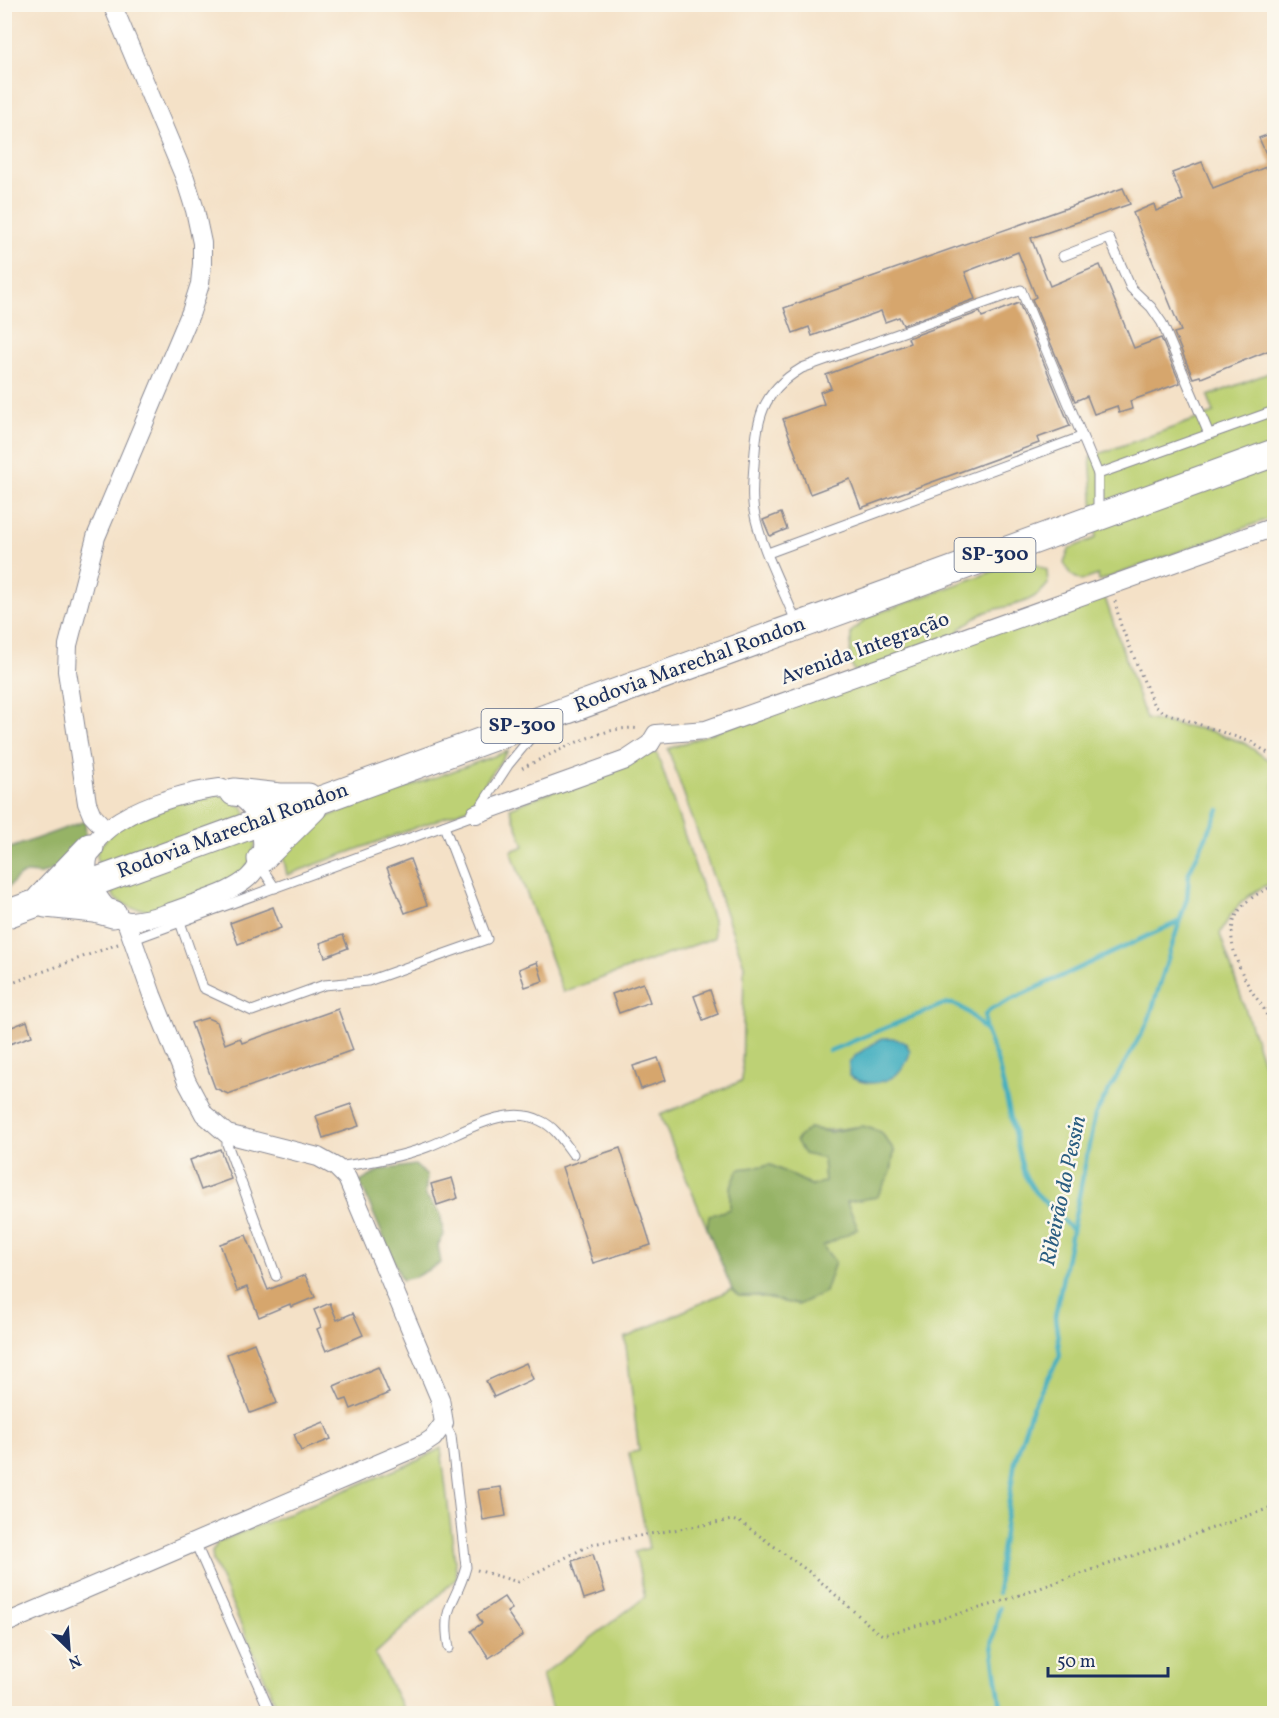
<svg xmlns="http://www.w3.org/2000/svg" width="1279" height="1718" font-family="Vollkorn,serif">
  <rect width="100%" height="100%" fill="#fbf7ec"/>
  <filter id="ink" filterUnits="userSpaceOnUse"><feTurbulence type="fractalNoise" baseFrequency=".0167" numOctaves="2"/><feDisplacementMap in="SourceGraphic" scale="12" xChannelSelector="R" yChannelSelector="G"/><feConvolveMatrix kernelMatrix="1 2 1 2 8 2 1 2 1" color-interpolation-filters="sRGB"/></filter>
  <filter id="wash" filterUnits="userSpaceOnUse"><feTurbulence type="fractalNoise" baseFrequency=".008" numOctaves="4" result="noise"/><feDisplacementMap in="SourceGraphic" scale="24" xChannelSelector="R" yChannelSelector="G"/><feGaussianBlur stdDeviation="1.35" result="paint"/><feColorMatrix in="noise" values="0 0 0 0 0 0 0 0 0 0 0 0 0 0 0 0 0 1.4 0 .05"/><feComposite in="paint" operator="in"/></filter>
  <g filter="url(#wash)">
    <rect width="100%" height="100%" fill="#f4e1c7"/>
    <g fill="#bdd175" stroke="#6c806a" stroke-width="1.5">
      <path d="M1274,371V517L1099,581L1098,575L1081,581L1070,574L1064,562L1070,548L1096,538L1090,457L1214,413L1208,396Z"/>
      <path d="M1031,562L1047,570L1048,584C1032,605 1012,604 989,611C979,614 969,623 960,629L962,643L1103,592L1146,719L1207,730L1244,743L1274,764V882C1248,892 1232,909 1220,934L1274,1095V1713H553L542,1675L645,1597L635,1552L649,1548L629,1453L639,1451L625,1338L732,1289L739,1296H757L798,1305L823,1246L847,1202L891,1172L894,1151C864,1109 852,1137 809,1128L823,1158L825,1181L813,1186L771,1165L730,1188V1209L710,1216L707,1228L660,1115L742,1081L744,965L668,749L860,680L850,663L851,632L870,616L1013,564Z"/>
      <path d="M508,751L487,780L472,807L287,875L283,855L316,822L334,814Z"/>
      <path d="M657,753L713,920L714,938L563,992L511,851L524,846L510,808L644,754Z"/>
      <path d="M220,795L244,808L256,842L250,862L238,878L150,910L132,908L115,899L97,861V850L115,828L189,797Z"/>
      <path d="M441,1448L457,1578L375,1654L405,1713H280L213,1561L212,1552L218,1542L417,1461Z"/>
    </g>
    <g fill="#96b366" stroke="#587162" stroke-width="1.5">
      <path d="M85,821L86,839C73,854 62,869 41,874C35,875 29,871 23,874C15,878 13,885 5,889V850Z"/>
      <path d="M863,1126L881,1132L894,1150L891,1172L877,1197L847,1202L858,1229L823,1246L835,1262L825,1292L798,1305L757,1296H739L732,1289L707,1228L709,1216L730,1209V1188L739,1169L771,1165L813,1186L825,1181L823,1158L804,1154L796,1140L809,1128L830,1132Z"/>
      <path d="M415,1165L427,1176L425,1195L440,1213L444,1235L438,1245L441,1263L415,1277L402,1280L360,1182L381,1170Z"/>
    </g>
    <path fill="#42afc0" stroke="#2e6f8f" stroke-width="1.5" d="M882,1038H893L906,1043L910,1052C903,1080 874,1091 849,1076V1063L857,1054Z"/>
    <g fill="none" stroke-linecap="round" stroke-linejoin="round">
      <g stroke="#42afc0" stroke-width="4.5">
        <path d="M829,1051L944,1004C962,1002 972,1016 984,1029"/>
        <path d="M1072,1230L1035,1192L1024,1174L998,1063L985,1029V1015L991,1009L1180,921"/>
        <path d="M998,1593L1000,1559L1015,1461L1032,1407L1060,1356L1055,1317L1095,1115L1148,1022L1187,898L1189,872L1219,810"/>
        <path d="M999,1608L992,1645L1002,1714"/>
      </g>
    </g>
    <g id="blocks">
      <g fill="#d6a66d">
        <path d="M1275,132V348L1201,378L1200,376L1193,378L1174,333L1181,331L1133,213L1154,204L1156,211L1183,200L1172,173L1202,162L1213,188L1271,165L1259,138Z"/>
        <path d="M1123,188L1130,204L1031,238L1050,286L1100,265L1134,348L1161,338L1180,383L1130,401L1132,409L1119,413L1117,406L1094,414L1087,396L1075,401L1032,299L1036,297L1018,252L965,272L975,299L903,325L899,317L885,322L881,311L812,336L809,327L793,333L784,308Z"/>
        <path d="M1019,303L1070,426L1037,438L1039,443L861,508L850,479L810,494L783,419L824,404L820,392L831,388L826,375L910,343L908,338L980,312L982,317Z"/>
        <path d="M781,513L787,529L770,536L763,520Z"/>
        <path d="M410,859L427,905L405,913L387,868Z"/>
        <path d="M273,907L281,928L238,944L230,923Z"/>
        <path d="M343,935L348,948L325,957L320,943Z"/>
        <path d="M537,962L543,981L525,987L519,969Z"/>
        <path d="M643,983L650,1002L619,1013L612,994Z"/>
        <path d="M710,990L718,1014L703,1020L694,996Z"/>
        <path d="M338,1009L353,1050L228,1094L215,1088L191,1023L207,1018L217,1022L225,1044L240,1038L242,1043Z"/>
        <path d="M27,1021L32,1036L4,1046V1030Z"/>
        <path d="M658,1058L666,1080L641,1089L633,1066Z"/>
        <path d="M351,1104L359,1126L323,1138L316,1116Z"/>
        <path d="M620,1148L651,1245L593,1263L562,1167Z"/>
        <path d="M220,1149L231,1179L201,1190L190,1160Z"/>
        <path d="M452,1178L458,1198L437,1205L431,1184Z"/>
        <path d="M246,1235L268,1290L305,1275L315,1297L291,1307L290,1304L259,1317L247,1287L237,1291L220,1244Z"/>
        <path d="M330,1303L337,1320L353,1313L363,1335L326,1351L317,1329L321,1327L314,1310Z"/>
        <path d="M254,1343L277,1403L250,1413L227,1354Z"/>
        <path d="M526,1363L533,1379L494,1397L486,1381Z"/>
        <path d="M378,1367L389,1393L351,1409L347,1399L341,1401L334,1386Z"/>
        <path d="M324,1422L331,1439L301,1451L294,1434Z"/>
        <path d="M501,1487L506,1516L483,1520L478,1490Z"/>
        <path d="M593,1554L605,1592L584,1599L572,1561Z"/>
        <path d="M504,1597L512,1609L507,1612L523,1635L489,1658L471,1631L482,1623L477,1615Z"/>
      </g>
    </g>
  </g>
  <g filter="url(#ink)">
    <use href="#blocks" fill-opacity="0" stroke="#888892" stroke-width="1.5"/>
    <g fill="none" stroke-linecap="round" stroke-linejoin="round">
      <defs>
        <g id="service">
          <path d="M1063,256L1109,238L1131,288L1151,307L1162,323L1209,434"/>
          <path d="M1098,515V474L1274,411"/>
          <path d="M768,553L1081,437"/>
          <path d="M797,624C783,588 761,549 754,511C751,496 753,480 754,465C757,419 760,393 802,368L1021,290L1098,474"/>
          <path d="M259,864L275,888"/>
          <path d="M180,922L203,988L252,1011L324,985L368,981L487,939L444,826"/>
          <path d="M131,940L476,814L508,765L537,730"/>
          <path d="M227,1134V1144L276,1276"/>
          <path d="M336,1167C367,1163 398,1158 427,1147C460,1135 505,1102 541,1121C555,1127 564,1142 573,1154"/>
          <path d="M444,1423L451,1436L466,1567C456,1605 441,1603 449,1648"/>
          <path d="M194,1540L271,1714"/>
        </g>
        <g id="minor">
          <path d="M220,788C240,794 255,805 260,826C273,879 232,890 193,904C172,912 153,919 131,921C120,921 108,911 102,902C45,830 168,794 220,788Z"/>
          <path d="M476,814L626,760L650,744L656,734L706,730L1274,527"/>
          <path d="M106,830L92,815L87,803L67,671L68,645L96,537L191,312L200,284L202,264V243L195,210L185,178L112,4"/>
          <path d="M4,1624L424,1444L433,1438L444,1423L440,1399L347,1178L336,1167L318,1157L227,1134L204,1114L187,1082L152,995L126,921"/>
        </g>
        <g id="primary">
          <path d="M234,792L280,797H308"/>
          <path d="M261,859L313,808"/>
          <path d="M41,898L90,847"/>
          <path d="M46,904L95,909L113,914"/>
          <path d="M4,915L1274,453"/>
        </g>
      </defs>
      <use href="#service" stroke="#888892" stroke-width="11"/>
      <use href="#minor" stroke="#888892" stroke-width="20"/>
      <use href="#primary" stroke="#888892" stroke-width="29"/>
      <g stroke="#888892" stroke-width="3" stroke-dasharray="1.5 4.5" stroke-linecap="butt">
        <path d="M1115,601L1120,623L1154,706L1163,712L1251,742L1274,757"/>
        <path d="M522,768C553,754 606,723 640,729"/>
        <path d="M1274,886C1221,907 1224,943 1250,988C1254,996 1261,1003 1265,1011C1272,1026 1272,1046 1274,1062"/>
        <path d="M4,986L118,944"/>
        <path d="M477,1570L518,1582L592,1544L732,1520L742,1523L812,1574L877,1632L883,1635L994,1604L1273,1507"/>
      </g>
      <use href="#service" stroke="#fff" stroke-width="9"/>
      <use href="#minor" stroke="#fff" stroke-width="18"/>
      <use href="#primary" stroke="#fff" stroke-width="27"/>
    </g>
  </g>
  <g text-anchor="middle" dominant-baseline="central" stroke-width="5" stroke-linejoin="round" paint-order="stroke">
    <g fill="#fbf7ec" stroke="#5e6b89" stroke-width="1.5">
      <rect x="954.5" y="538" width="81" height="34" rx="4.5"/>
      <rect x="481.5" y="709" width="81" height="34" rx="4.5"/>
    </g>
    <g font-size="20" font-weight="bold" fill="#1b2f5e">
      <text x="995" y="555">SP-300</text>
      <text x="522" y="726">SP-300</text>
    </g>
    <g font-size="21" fill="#1b2f5e" stroke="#fbf7ec">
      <text transform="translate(865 649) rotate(-20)">Avenida Integração</text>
      <text transform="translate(690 665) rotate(-20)">Rodovia Marechal Rondon</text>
      <text transform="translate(233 831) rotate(-20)">Rodovia Marechal Rondon</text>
    </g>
    <g font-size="22" font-style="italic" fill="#295c80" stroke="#fbf7ec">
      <text transform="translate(1064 1191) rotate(-78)">Ribeirão do Pessin</text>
    </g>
  </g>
  <rect width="1279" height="1718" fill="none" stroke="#fbf7ec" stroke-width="24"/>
  <g transform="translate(69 1649) rotate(155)" stroke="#fbf7ec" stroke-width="4.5" paint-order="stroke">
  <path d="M0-4.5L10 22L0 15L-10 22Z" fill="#1b2f5e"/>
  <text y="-9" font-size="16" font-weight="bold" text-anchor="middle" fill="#1b2f5e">N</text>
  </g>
  <path d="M1048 1667v9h120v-9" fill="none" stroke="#1b2f5e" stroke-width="3"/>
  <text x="1057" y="1667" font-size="18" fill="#1b2f5e" stroke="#fbf7ec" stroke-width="4.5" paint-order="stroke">50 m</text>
</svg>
